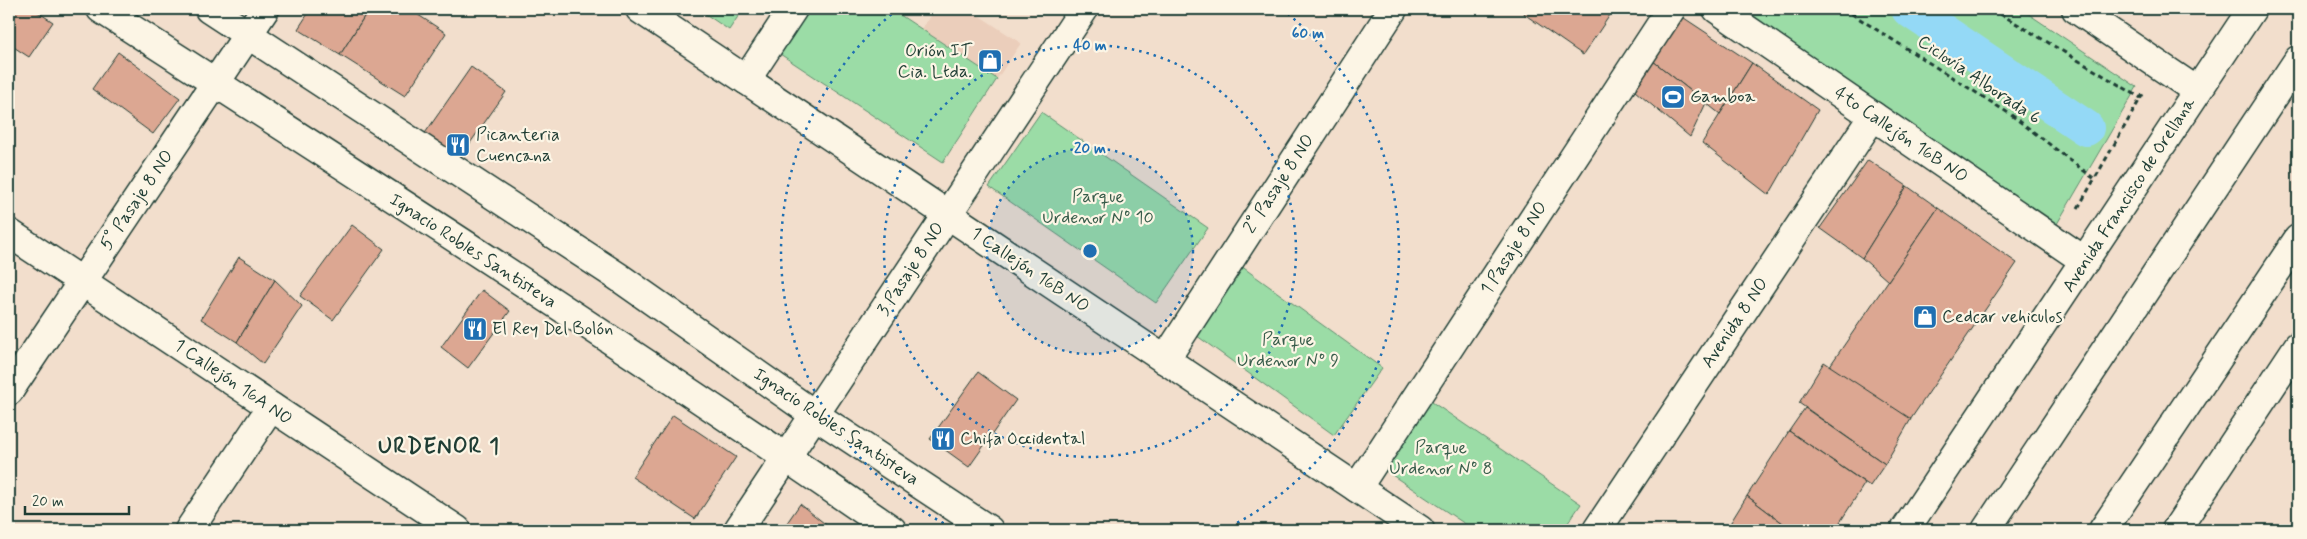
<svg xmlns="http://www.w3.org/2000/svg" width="2307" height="539" font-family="Mynerve,sans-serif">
  <rect width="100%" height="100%" fill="#f2decc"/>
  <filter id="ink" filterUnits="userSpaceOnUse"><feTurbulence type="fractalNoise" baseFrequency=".02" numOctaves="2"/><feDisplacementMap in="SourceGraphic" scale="10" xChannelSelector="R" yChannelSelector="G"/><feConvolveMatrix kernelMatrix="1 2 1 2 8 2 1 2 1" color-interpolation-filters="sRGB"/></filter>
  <g filter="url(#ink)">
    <path fill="#ebcebb" d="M936,9H969L1021,43L997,79L921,29Z"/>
    <g fill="#9bdca6" stroke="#5d8c6d">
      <path d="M698,9H743L729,30Z"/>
      <path d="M806,9H891L997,79L943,162L777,52Z"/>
      <path d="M1744,9H2021L2137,87L2054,229Z"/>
      <path d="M1041,112L1208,228L1156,303L989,187Z"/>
      <path d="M1241,266L1382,368L1334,435L1193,333Z"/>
      <path d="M1429,400L1581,504L1563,530H1474L1383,469Z"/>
    </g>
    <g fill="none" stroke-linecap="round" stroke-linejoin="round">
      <path stroke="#94d9f6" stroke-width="36" d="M1909,9L2086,128"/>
    </g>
    <g fill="#dca792" stroke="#1f3d34">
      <path d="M9,9H33L53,22L29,57L9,44Z"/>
      <path d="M311,9H369L340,55L298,29Z"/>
      <path d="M369,9H409L446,33L405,96L340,55Z"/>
      <path d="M1527,9H1614L1583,55L1524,14Z"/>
      <path d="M1681,16L1752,63L1720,114L1653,61Z"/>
      <path d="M118,52L180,98L153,134L92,89Z"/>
      <path d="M1653,61L1706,103L1690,137L1635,91Z"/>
      <path d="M1752,63L1818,110L1769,195L1702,143Z"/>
      <path d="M471,67L506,92L456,163L421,139Z"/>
      <path d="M1868,160L1907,186L1862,258L1820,228Z"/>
      <path d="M1907,186L1938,208L1888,281L1862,258Z"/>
      <path d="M1938,208L2017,263L1906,426L1825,373Z"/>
      <path d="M352,225L384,249L333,320L300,296Z"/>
      <path d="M239,257L275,280L237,342L201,319Z"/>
      <path d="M275,280L302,306L263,364L237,342Z"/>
      <path d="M482,290L510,311L468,368L441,347Z"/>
      <path d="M1824,362L1911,419L1885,464L1799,403Z"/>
      <path d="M978,372L1016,400L969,467L930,439Z"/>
      <path d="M1805,408L1885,464L1870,486L1789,431Z"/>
      <path d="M673,415L736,457L695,519L632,477Z"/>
      <path d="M1789,431L1865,483L1835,530H1792L1747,496Z"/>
      <path d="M1747,496L1792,530H1726Z"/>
      <path d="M800,504L829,527L827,530H782Z"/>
    </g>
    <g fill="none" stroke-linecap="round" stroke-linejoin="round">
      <defs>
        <g id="minor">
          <path d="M640,9L1420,530"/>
          <path d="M1717,9L2085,261"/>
          <path d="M2076,9L2197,91"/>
          <path d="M746,80L793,9"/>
          <path d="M9,233L457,530"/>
          <path d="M1165,360L1393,9"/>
          <path d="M9,391L265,9"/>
          <path d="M1357,488L1671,9"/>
          <path d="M189,530L271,407"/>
          <path d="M738,530L1084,9"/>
          <path d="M1597,530L1873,116"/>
        </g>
        <g id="tertiary">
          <path d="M101,9C366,180 632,350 892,530"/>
          <path d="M209,9L617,276L815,415L989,530"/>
        </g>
        <g id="primary">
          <path d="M1905,530L2252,9"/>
          <path d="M2176,530L2298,346"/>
        </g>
        <g id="trunk">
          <path d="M1986,530L2298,60"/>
          <path d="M2103,530L2298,239"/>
        </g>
      </defs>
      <use href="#minor" stroke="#1f3d34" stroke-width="31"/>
      <use href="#tertiary" stroke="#1f3d34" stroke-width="31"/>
      <use href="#primary" stroke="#1f3d34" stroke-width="31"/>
      <use href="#trunk" stroke="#1f3d34" stroke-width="31"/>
      <g stroke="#1f3d34" stroke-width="3" stroke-dasharray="5 4" stroke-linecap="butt">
        <path d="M1844,9L2010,114L2096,180"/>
        <path d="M1992,9L2141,98"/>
        <path d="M2078,208L2143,94"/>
      </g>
      <use href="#minor" stroke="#fcf5e5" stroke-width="28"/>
      <use href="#tertiary" stroke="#fcf5e5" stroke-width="28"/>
      <use href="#primary" stroke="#fcf5e5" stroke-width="28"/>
      <use href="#trunk" stroke="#fcf5e5" stroke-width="28"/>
    </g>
  </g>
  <circle cx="1090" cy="251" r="103" fill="#1f6fb2" fill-opacity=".12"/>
  <g fill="none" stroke="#1f6fb2" stroke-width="2.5" stroke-dasharray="2.5 5">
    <circle cx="1090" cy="251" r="103"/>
    <circle cx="1090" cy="251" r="206"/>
    <path d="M957 530A309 309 0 0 1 898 9M1282 9A309 309 0 0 1 1223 530"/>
  </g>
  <defs>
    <symbol id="shop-square" viewBox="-11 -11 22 22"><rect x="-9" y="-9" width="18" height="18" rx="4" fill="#1f6fb2" stroke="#fcf5e5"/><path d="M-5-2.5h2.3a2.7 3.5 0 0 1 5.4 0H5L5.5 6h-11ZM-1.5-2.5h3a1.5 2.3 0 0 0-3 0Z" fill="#fff"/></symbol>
    <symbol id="stadium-square" viewBox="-11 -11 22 22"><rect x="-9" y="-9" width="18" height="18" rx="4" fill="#1f6fb2" stroke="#fcf5e5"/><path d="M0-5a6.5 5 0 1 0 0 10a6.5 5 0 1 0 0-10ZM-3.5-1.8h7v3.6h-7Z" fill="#fff"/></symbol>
    <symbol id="restaurant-square" viewBox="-11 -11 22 22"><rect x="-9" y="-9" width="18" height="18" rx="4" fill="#1f6fb2" stroke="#fcf5e5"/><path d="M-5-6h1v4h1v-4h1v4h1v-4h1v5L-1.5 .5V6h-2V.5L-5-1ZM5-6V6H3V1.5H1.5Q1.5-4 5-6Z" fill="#fff"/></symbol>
  </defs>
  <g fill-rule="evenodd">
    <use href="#shop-square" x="976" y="47" width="28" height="28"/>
    <use href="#stadium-square" x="1659" y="83" width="28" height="28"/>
    <use href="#restaurant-square" x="444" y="131" width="28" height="28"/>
    <use href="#shop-square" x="1911" y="303" width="28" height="28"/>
    <use href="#restaurant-square" x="461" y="315" width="28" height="28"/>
    <use href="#restaurant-square" x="929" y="425" width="28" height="28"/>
  </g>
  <g text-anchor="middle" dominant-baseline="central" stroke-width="4.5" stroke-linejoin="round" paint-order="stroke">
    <g font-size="18" fill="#1f3d34" stroke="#fcf5e5" text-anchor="start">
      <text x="972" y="51" text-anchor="end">Orión IT<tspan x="972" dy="21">Cia. Ltda.</tspan></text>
      <text x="1690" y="97">Gamboa</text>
      <text x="476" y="135">Picanteria<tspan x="476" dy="21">Cuencana</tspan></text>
      <text x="1942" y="317">Cedcar vehiculos</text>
      <text x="492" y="329">El Rey Del Bolón</text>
      <text x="960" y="439">Chifa Occidental</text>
    </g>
    <g font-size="18" fill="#1f3d34" stroke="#fcf5e5">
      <text transform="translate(1979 80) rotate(34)">Ciclovía Alborada 6</text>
      <text transform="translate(1901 135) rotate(34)">4to Callejón 16B NO</text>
      <text transform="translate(1279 184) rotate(-57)">2° Pasaje 8 NO</text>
      <text transform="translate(2129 195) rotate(-57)">Avenida Francisco de Orellana</text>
      <text transform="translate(137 200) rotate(-56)">5° Pasaje 8 NO</text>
      <text transform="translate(1514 248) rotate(-57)">1 Pasaje 8 NO</text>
      <text transform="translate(473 251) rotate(33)">Ignacio Robles Santisteva</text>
      <text transform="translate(911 269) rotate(-57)">3 Pasaje 8 NO</text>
      <text transform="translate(1030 270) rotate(34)">1 Callejón 16B NO</text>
      <text transform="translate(1735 323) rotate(-56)">Avenida 8 NO</text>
      <text transform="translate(233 382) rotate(34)">1 Callejón 16A NO</text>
      <text transform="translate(836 427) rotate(34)">Ignacio Robles Santisteva</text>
    </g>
    <g font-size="18" fill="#385d4b" stroke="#fcf5e5">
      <text x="1098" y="197">Parque<tspan x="1098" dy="21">Urdenor Nº 10</tspan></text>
      <text x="1288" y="340">Parque<tspan x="1288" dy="21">Urdenor Nº 9</tspan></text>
      <text x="1441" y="448">Parque<tspan x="1441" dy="21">Urdenor Nº 8</tspan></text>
    </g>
    <g font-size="22" font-weight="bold" letter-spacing="1" fill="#1f3d34" stroke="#fcf5e5">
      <text x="439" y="447">URDENOR 1</text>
    </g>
  </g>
  <circle cx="1090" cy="251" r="8" fill="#1f6fb2" stroke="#fcf5e5" stroke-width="2.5"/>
  <g font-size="15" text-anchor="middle" font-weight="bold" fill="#1f6fb2" stroke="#fcf5e5" stroke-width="4.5" stroke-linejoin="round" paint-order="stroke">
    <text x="1308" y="38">60 m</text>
    <text x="1090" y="50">40 m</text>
    <text x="1090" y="153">20 m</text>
  </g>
  <rect width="2307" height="539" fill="none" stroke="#fcf5e5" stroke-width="30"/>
  <rect x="15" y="15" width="2277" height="509" fill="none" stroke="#1f3d34" stroke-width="2" filter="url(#ink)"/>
  <path d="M25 506v8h104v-8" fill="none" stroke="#1f3d34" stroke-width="2.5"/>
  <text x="32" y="506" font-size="15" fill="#1f3d34" stroke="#fcf5e5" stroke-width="4" paint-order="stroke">20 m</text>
</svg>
